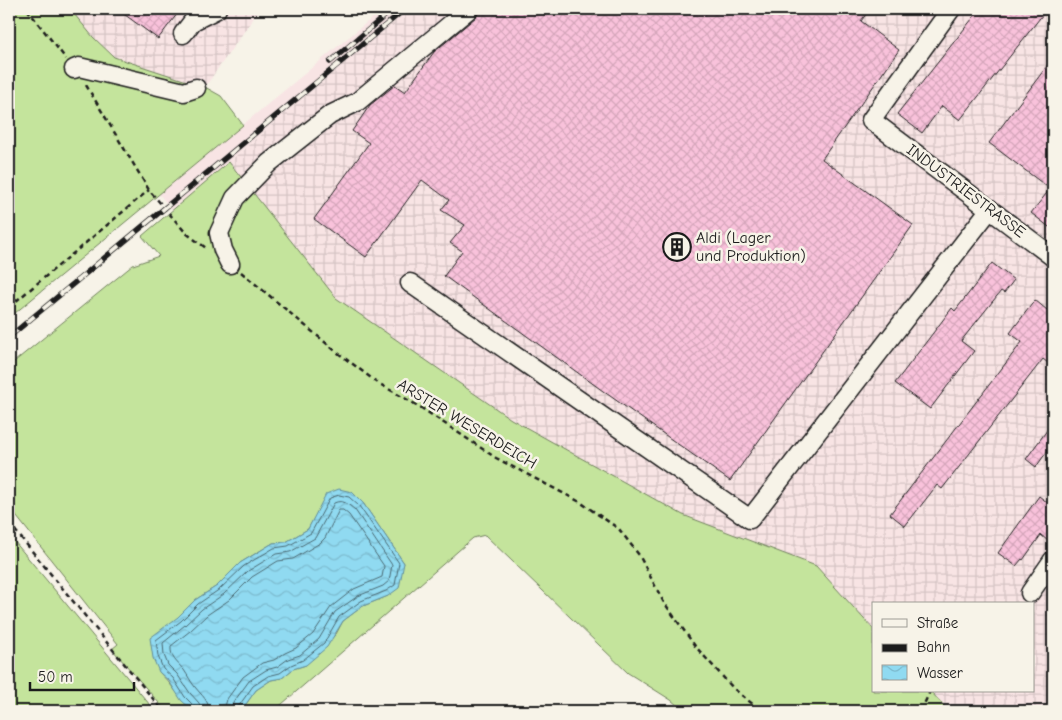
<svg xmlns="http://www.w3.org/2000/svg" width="1062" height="720" font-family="'Comic Neue',sans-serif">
  <defs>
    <pattern id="industrial-grid" width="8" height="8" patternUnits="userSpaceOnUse" patternTransform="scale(1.25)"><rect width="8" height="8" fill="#f8e4e4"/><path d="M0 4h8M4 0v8" fill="none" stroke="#d4c3c3"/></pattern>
    <pattern id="water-waves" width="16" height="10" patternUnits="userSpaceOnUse" patternTransform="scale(1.25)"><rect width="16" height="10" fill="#90daf1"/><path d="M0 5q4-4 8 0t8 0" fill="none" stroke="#7cbace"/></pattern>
    <pattern id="building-cross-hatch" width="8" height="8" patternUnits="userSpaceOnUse" patternTransform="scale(1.25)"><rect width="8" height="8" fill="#f9c2db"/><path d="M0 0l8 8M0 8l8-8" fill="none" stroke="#d5a6bb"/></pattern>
  </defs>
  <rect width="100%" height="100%" fill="#f7f3e8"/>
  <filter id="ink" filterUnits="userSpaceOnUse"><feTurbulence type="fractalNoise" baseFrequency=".02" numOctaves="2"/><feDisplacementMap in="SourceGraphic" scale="10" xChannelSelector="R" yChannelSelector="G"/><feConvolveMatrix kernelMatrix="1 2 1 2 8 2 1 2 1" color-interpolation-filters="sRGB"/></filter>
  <g filter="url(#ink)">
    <path fill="#f8e4e4" d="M383,9H410L341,65L173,211L159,194Z"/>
    <g fill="url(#industrial-grid)">
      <path d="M70,9H260L205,87L114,57L93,37Z"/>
      <path d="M410,9H1053V711H949L930,691H1033V604H873V629L816,566L683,515L511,419L336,298L229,162L341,65Z"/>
    </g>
    <g fill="#c4e49c" stroke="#70805c">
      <path d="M9,9H70L93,37L114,57L205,87L221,96L243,125L9,318Z"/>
      <path d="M229,162L336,298L511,419L683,515L816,566L873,629V691H930L949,711H684L671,700L628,673L485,535L473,538L274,711H241L256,690L271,680L282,678L293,669L306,665L336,634L343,621L363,606L388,596L404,563L363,503L316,515L308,529L286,542L273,543L240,563L217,586L195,600L178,617L159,672C172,684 180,699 193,711H166L112,649L118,644L9,507V366L133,265L159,256L142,236Z"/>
      <path d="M9,535L155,711H9Z"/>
    </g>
    <path fill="url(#water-waves)" stroke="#628e9c" d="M339,489L352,492L363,503L404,563L399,588L388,596L363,606L343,621L327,647L306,665L293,669L282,678L271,680L256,690L241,711H193L181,700L169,681L159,672L153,658L150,638L178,617L195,600L217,586L240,563L273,543L286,542L308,529L326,494Z"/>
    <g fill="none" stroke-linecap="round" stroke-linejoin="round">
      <g stroke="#4a6871" stroke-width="1">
        <path d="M196,711L194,706L185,697L173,678L163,669L158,656L156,640L181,621L198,604L220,589L244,566L274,548L288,546L311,533L330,498L339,495L349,497L359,506L399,563L395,585L386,591L361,601L339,617L324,643L303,660L291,665L280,673L268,676L253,686L238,707V711"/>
        <path d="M202,711L199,703L190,693L177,674L168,665L164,655L163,643L185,625L202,609L224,594L248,571L276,554L290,552L315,538L334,503C343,499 348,504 355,510L392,565L389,581L383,586L358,596L335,612L319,639L300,655L288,659L277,667L266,670L249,681L233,703L231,711"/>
        <path d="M209,711C209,700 202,696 195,687C191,682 188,676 184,670C177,662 170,658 171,646L190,631L207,615L229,600L252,577L278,561L293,559L320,543L325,538L339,510H343L349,515L384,566L382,577L354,589L331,607L313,634L296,648L285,653L274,660L262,663L243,677L227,699L224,711"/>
      </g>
    </g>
    <g fill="url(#building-cross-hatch)" stroke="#1c1c1c">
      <path d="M117,9H181L158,39Z"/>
      <path d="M479,9H870L861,21L899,50L822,159L913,225L730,481L603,391L444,276L462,251L450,243L465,225L441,210L449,200L422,180L366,257L314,219L369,143L352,131L370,105L395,85L405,92L434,52L476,17Z"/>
      <path d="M980,9H1047L960,120L942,106L922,133L897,114Z"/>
      <path d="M1053,58V230L1031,213L1050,189L989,143Z"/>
      <path d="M992,263L1014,280L1004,293L1001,291L961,341L974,351L930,409L895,383L952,308L955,311Z"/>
      <path d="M1035,300L1047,310L1053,302V356L1048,363L1043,359L942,489L937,485L905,526L890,514L1022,342L1010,333Z"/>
      <path d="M1053,422V443L1036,467L1026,459Z"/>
      <path d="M1039,496L1053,507V534L1048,541L1041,535L1023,560L1022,559L1016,566L998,553Z"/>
    </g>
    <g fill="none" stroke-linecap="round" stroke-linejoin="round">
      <defs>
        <g id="minor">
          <path d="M951,9L871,120L1053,257"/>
          <path d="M183,34L193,21L217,9"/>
          <path d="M74,69L79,67L184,92L196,88"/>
          <path d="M230,264L223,250L219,233L235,198L269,163L330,115L357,102L469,9"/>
          <path d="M410,283L750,519L990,209"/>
          <path d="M1030,593L1053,560"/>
        </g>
      </defs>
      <use href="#minor" stroke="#1c1c1c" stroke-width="21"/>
      <g stroke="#1c1c1c" stroke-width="2.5" stroke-dasharray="5 4" stroke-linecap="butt">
        <path d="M27,9L66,59"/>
        <path d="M86,85L149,190L186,233L206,248"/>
        <path d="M241,272L338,353L378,383L420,407L496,458L580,502L619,529L639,555L663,601L695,646L733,688L761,711"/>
        <path d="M9,307L149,190"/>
        <path d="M9,523L163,711"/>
        <path d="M921,711L930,691"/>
      </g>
      <use href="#minor" stroke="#f7f3e8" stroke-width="18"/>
      <defs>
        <g id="rail">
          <path d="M330,62L393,9"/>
          <path d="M9,337L405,9"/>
        </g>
      </defs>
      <use href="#rail" stroke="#1c1c1c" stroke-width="5.5"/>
      <use href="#rail" stroke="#f7f3e8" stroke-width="4" stroke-dasharray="11" stroke-linecap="butt"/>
    </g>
  </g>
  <defs>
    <symbol id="building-ring" viewBox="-11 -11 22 22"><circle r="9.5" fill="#f7f3e8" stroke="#1c1c1c" stroke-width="1.5"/><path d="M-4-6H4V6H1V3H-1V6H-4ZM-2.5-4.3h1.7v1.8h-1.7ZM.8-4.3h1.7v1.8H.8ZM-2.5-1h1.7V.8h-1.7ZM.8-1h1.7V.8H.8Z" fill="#1c1c1c"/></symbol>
  </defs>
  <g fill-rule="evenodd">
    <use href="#building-ring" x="661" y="231" width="32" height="32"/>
  </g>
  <g text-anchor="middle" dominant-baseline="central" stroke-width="5" stroke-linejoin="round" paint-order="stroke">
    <g font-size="16" fill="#1c1c1c" stroke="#f7f3e8">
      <text transform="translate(966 191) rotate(37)">INDUSTRIESTRASSE</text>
      <text transform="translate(467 424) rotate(31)">ARSTER WESERDEICH</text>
    </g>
    <g font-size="16" fill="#1c1c1c" stroke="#f7f3e8" text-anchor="start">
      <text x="696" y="238">Aldi (Lager<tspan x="696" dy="18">und Produktion)</tspan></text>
    </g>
  </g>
  <rect width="1062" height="720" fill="none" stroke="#f7f3e8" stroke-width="30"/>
  <rect x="15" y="15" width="1032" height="690" fill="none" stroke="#1c1c1c" stroke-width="2" filter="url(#ink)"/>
  <rect x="872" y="602" width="162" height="90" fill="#f7f3e8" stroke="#9f9d96"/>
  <rect x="882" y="619" width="25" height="8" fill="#f7f3e8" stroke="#9f9d96"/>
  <text x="917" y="628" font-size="15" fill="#1c1c1c">Straße</text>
  <rect x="882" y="644" width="25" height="8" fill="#1c1c1c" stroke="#9f9d96"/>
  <text x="917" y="652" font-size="15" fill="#1c1c1c">Bahn</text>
  <rect x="882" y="665" width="25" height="15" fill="url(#water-waves)" stroke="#9f9d96"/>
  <text x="917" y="678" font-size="15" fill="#1c1c1c">Wasser</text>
  <path d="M30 682v8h104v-8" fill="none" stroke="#1c1c1c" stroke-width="2.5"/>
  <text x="38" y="682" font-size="15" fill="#1c1c1c" stroke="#f7f3e8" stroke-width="4" paint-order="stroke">50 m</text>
</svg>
